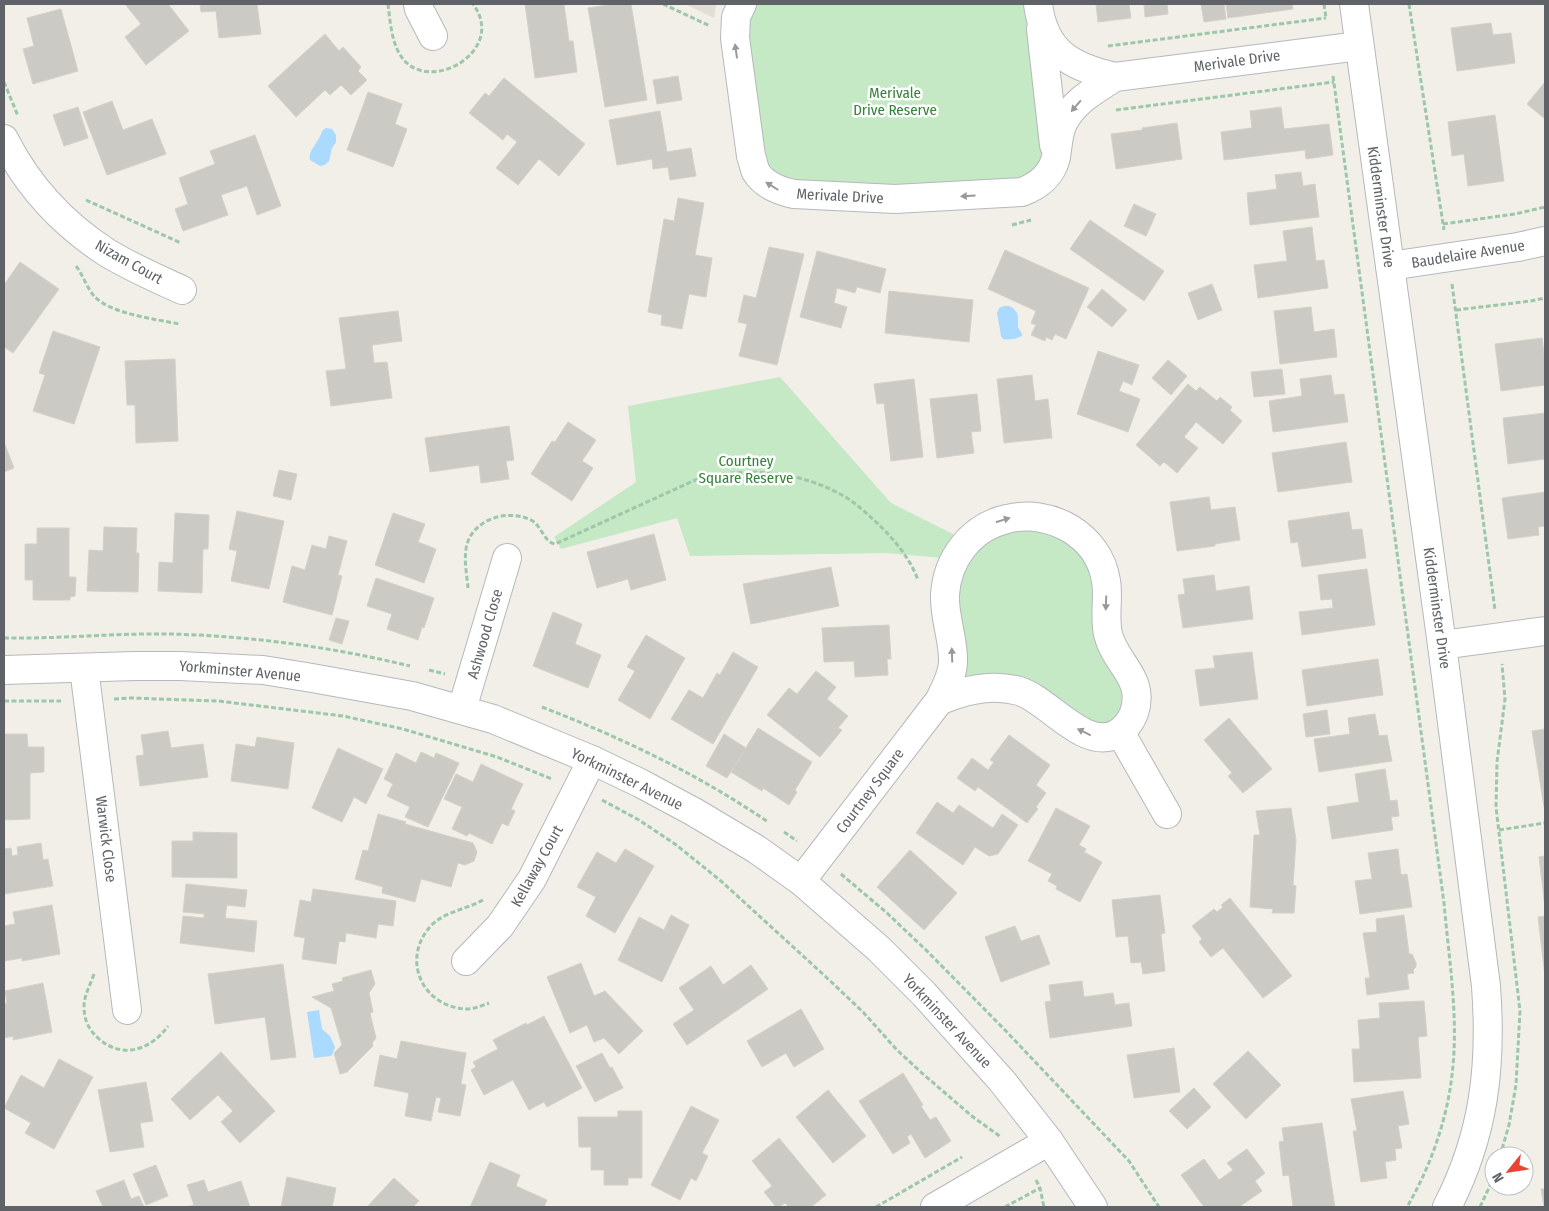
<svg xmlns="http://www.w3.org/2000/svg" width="1549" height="1211" font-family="'Fira Sans Condensed',sans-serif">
  <rect width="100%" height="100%" fill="#f1efe8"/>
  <path fill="#e1ded6" d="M685,4H716L714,18Z"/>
  <g fill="#c5e8c5">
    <path d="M742,4H1038L1056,158L1022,192L765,182Z"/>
    <path d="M780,377L891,503L967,541L991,524L1079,535L1126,666L1120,732L1044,705L959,693L954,559L886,553L690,556L677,518L561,549L554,537L636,482L628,406Z"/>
  </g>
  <g fill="#aadaff">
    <path d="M326,128L332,129L336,135V142L332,148L329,161L325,165L320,166L310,160C308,149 319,143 322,131Z"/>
    <path d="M1004,306H1009L1013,308L1017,313L1018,317V327L1022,334V336C1016,339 1010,340 1003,339L1001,336L997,313L999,308Z"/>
    <path d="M319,1010L322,1029L330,1036L335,1047L332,1055L330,1056L314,1058L307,1012Z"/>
  </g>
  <g fill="#cccac5" stroke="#d6d1c6">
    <path d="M125,4H168L189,31L146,65L125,37L141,24Z"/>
    <path d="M200,4H257L261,34L219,38L216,11L201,12Z"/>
    <path d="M525,4H564L569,41H573L577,72L535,78Z"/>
    <path d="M615,4H631L647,100L605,107L588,8Z"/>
    <path d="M1096,4H1129L1131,18L1098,22Z"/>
    <path d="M1144,4H1167L1168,14L1145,17Z"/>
    <path d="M1201,4H1224L1226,19L1204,22Z"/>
    <path d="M1226,4H1292L1293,9L1228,18Z"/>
    <path d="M61,9L78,71L33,84L23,49L34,46L27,18Z"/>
    <path d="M1491,23L1493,35L1511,33L1515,63L1457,71L1451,28Z"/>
    <path d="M325,34L339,51L343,47L361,67L358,71L367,80L351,95L341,85L330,95L325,90L296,117L268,86Z"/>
    <path d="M678,76L682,100L657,104L653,80Z"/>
    <path d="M504,78L585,144L559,176L539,159L518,185L496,168L517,142L507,134L503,140L469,113L485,93L489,96Z"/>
    <path d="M1545,82V119L1527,104Z"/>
    <path d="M368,92L402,104L395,124L407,129L393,167L347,150Z"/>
    <path d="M112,101L123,130L152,119L166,154L107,175L83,112Z"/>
    <path d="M78,107L88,138L64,146L53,115Z"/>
    <path d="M1281,107L1284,129L1329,124L1333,155L1306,159L1305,150L1224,160L1221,132L1252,128L1250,111Z"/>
    <path d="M660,111L667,152L691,148L696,176L670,180L668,167L653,169L652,159L617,165L609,120Z"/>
    <path d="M1495,115L1504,181L1468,186L1464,154L1452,156L1448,122Z"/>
    <path d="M1177,123L1182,159L1116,169L1111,134L1143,130L1142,128Z"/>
    <path d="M255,135L281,206L257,215L247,186L221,195L228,215L183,231L175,209L188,204L179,178L215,164L210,151Z"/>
    <path d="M1301,172L1303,186L1315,184L1319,217L1250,225L1247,193L1277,189L1275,175Z"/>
    <path d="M678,198L704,203L695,255L712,258L706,297L689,294L682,329L661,325L662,315L648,312L664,219L674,221Z"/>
    <path d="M1134,204L1156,214L1146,236L1124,226Z"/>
    <path d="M1090,220L1164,271L1144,301L1070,249Z"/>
    <path d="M1312,227L1316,261L1324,260L1328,288L1258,298L1254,265L1287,261L1283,231Z"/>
    <path d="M769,247L804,254L777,365L739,356L747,324L738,322L744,295L756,298Z"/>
    <path d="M1005,250L1089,288L1066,339L1055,334L1052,340L1046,337L1045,341L1031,335L1036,325L1031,323L1036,311L988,289Z"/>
    <path d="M817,251L886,269L880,293L857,287L855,293L837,288L834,303L847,307L841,328L800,317Z"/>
    <path d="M20,262L59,289L13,353L4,347V285Z"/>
    <path d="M1212,284L1222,310L1198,320L1188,293Z"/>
    <path d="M1102,289L1127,310L1112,327L1087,307Z"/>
    <path d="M889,291L973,300L969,342L885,333Z"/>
    <path d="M1311,307L1314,332L1334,329L1337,357L1280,364L1274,311Z"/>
    <path d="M398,311L402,341L372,345L374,363L387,362L392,398L331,406L326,371L346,369L339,318Z"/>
    <path d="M53,331L100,347L74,424L33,411L45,375L39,373Z"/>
    <path d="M1542,338L1545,361V385L1501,391L1495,344Z"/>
    <path d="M1098,351L1139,365L1132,385L1123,381L1119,391L1140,399L1128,432L1077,414Z"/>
    <path d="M175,359L178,441L136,443L135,405H127L125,361Z"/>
    <path d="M1168,360L1187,376L1171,395L1152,378Z"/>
    <path d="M1282,369L1285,394L1254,397L1251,372Z"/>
    <path d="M1032,375L1035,401L1048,399L1052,438L1004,443L997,379Z"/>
    <path d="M1331,375L1334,395L1344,394L1348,422L1273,432L1269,401L1302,396L1300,379Z"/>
    <path d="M914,379L923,457L891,461L884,403L877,404L874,384Z"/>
    <path d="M1188,384L1196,391L1200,387L1217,401L1220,397L1232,407L1230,410L1242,421L1223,444L1196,422L1184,437L1198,448L1177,473L1164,462L1160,466L1136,445Z"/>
    <path d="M977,394L981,431L971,432L974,453L937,458L930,399Z"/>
    <path d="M1545,413V459L1508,464L1503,418Z"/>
    <path d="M568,422L596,440L582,461L593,468L572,501L531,474L552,441L555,442Z"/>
    <path d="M509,426L514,460L506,461L509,479L481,483L479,465L430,472L425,438Z"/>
    <path d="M4,442L14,468L4,472Z"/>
    <path d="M1346,442L1352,482L1278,492L1272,453Z"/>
    <path d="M279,470L297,474L291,500L273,496Z"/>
    <path d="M1545,492V526L1538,527L1539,535L1508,539L1502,498Z"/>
    <path d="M1209,497L1211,510L1235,507L1240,540L1215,544V546L1177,551L1170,502Z"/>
    <path d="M237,511L284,521L269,589L231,581L237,551L229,549Z"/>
    <path d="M1349,512L1352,530L1362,529L1366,558L1302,567L1298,542L1291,543L1288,521Z"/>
    <path d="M175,513L209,515L208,549H203L202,593L158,591L159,562L173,563Z"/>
    <path d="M393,513L425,524L418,542L436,549L424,583L375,565Z"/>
    <path d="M104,527L137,528L136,553H139L138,592L87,591L89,550L103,551Z"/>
    <path d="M37,528H69V577H76L75,596L70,597V600H33V580H25V544H37Z"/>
    <path d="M654,534L666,580L631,590L628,579L597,588L587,552Z"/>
    <path d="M329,536L347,541L338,575L342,576L332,615L283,602L292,566L305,570L312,545L326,549Z"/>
    <path d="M831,567L839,606L751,624L743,584Z"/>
    <path d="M1367,569L1375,625L1302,635L1299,612L1333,608L1332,599L1321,600L1318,575Z"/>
    <path d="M1214,575L1216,591L1249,586L1253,619L1183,628L1178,595L1185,594L1183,579Z"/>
    <path d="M376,578L434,598L424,628L422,627L418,640L387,629L392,614L367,606Z"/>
    <path d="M553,612L582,624L575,644L601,655L588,688L533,666Z"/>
    <path d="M336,618L349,621L342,644L329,640Z"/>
    <path d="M889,625L891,659H887L888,675L855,677L854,661L824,662L822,628Z"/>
    <path d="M646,635L685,658L650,719L618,700L635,671L627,667Z"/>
    <path d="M733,652L758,667L713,744L671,719L689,690L703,698L717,673L720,675Z"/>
    <path d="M1252,652L1258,699L1200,706L1195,670L1215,668L1213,656Z"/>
    <path d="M1378,659L1383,695L1307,706L1302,670Z"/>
    <path d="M816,671L836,687L827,699L848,716L838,728L842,730L820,757L767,715L789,688L797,694Z"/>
    <path d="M1327,710L1330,734L1306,737L1303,714Z"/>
    <path d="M1375,714L1379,736L1387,735L1392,761L1319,772L1314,739L1350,734L1348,718Z"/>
    <path d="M1229,718L1272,769L1243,793L1228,776L1232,773L1204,740Z"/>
    <path d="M758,728L812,762L795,790L797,792L789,805L763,788L762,791L731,772Z"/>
    <path d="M1545,729V807H1544L1532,731Z"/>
    <path d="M168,731L171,748L203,744L208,777L140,786L136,756L144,755L141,735Z"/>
    <path d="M4,734H27L28,747H44V772L30,773V819L4,820Z"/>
    <path d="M724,734L746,748L727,778L706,766Z"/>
    <path d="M1009,735L1050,765L1036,785L1046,793L1036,807L1038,809L1027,823L978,787L975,791L957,778L972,758L988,770L994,762L990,760Z"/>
    <path d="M257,737L294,743L288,789L231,781L236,744L255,747Z"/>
    <path d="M338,748L383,769L366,804L354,797L342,822L312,808Z"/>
    <path d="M421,752L434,758L436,753L459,763L428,827L405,817L410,807L387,796L393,784L384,779L396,753L416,763Z"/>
    <path d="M481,764L523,784L511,809L515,811L508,826L502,823L492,844L469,833L467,836L452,829L462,807L444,799L456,774L473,782Z"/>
    <path d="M1385,769L1390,801L1397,800L1399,816L1391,817L1393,830L1332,839L1327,807L1359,802L1355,774Z"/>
    <path d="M937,802L953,813L959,805L993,828L1002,814L1018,825L998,854L989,856L975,847L963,865L916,833Z"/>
    <path d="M1056,808L1090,826L1079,845L1086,849L1084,852L1102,862L1080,902L1056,889L1057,886L1048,881L1052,874L1028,861Z"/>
    <path d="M1291,808L1296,840L1293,885L1296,886L1294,913H1272L1273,909L1250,907L1254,835H1260L1256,811Z"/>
    <path d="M378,814L406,822L405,824L473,843L477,852L474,861L465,865L458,863L451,887L421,879L415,902L382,893L383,887L355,879L363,850L368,851Z"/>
    <path d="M193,832L237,833V878L172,877V841H193Z"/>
    <path d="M41,843L43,860L48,859L53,886L4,894V849L11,848L12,856L18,855L17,847Z"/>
    <path d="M625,849L654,866L615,933L586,916L596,897L577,887L597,852L616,863Z"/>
    <path d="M1398,849L1401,875L1407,874L1412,907L1360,914L1355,881L1372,879L1368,853Z"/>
    <path d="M910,850L957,893L924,930L877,887Z"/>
    <path d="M1545,856V908L1539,857Z"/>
    <path d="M186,884L247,890L245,907L227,905L225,918L257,921L254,952L180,943L183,916L204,918V914L183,912Z"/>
    <path d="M313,889L396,901L393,926L378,924L376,938L346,933L345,942L339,941L336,964L302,959L305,938L294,936L300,900L311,902Z"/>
    <path d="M1160,895L1165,933L1161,934L1165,971L1143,974L1141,962L1131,963L1128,936L1116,937L1112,900Z"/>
    <path d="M1230,898L1292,976L1263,998L1223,948L1211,957L1199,942L1202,939L1192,926L1214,909L1217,912L1223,907L1221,905Z"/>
    <path d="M52,905L60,954L22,961V958L4,961V926L15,924L13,912Z"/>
    <path d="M671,915L689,925L662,982L618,960L639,917L664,930Z"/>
    <path d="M1404,915L1409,954H1412L1416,963V967L1413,970L1414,973L1407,974L1409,989L1367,995L1365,978H1370L1363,933L1377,932L1376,919Z"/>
    <path d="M1545,916V976L1538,917Z"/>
    <path d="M1015,926L1021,941L1039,935L1050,964L1001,982L985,937Z"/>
    <path d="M581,963L594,996L605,991L643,1031L619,1054L604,1038L594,1042L587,1025L570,1033L547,977Z"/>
    <path d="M283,964L296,1057L271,1060L265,1017L215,1024L208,974Z"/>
    <path d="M751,965L768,989L687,1045L673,1024L694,1010L679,988L711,966L723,985Z"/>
    <path d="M371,970L375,984L369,993L373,1012L370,1013L376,1038L372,1043L373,1046L347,1072L340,1074L334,1053L342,1045L331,1008L312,997L334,991L332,984L343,981L342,978Z"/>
    <path d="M1082,981L1084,997L1113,993L1115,1005L1129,1003L1132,1026L1050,1038L1045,1002L1051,1001L1049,985Z"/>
    <path d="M43,983L52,1032L13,1040V1036L4,1038V1004L7,1003L5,991Z"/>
    <path d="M1424,1001L1427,1036L1418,1037L1421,1078L1354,1082L1352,1049H1360L1358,1020L1380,1018L1379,1003Z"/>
    <path d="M801,1009L824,1049L794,1067L786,1053L762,1067L747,1041Z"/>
    <path d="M544,1016L582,1088L547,1107L544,1102L529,1110L513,1080L484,1095L471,1070L476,1067L473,1062L498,1049L493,1040L526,1023L527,1025Z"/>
    <path d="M401,1041L466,1053L461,1084L466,1085L460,1116L438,1112L441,1098L436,1097L431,1121L405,1116L409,1093L374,1086L380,1055L397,1059Z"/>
    <path d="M1174,1048L1180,1092L1134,1098L1127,1055Z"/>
    <path d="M1248,1051L1281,1085L1246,1119L1213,1084Z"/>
    <path d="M221,1052L275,1111L240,1143L221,1122L233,1111L218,1095L190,1120L171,1099Z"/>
    <path d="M602,1053L610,1068L612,1067L623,1088L595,1102L576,1066Z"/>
    <path d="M59,1059L93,1077L54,1149L25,1133L31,1123L4,1108L21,1075L44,1088Z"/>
    <path d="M903,1073L923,1105L921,1106L930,1120L936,1117L951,1141L925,1158L911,1134L907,1137L910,1143L893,1154L859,1101Z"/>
    <path d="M146,1082L153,1121L140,1123L144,1147L110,1152L98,1090Z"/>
    <path d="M1194,1088L1211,1107L1187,1129L1169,1111Z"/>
    <path d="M828,1090L866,1136L833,1163L796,1117Z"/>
    <path d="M1403,1091L1409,1124L1398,1126L1402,1148L1395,1149L1396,1160L1385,1162L1387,1178L1361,1182L1353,1131H1357L1351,1099Z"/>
    <path d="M691,1106L719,1120L702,1153L708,1156L696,1181L691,1178L680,1200L651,1185Z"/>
    <path d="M618,1111H642V1178H628V1185H604V1170H591V1147H579L578,1117H618Z"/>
    <path d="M1322,1123L1335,1207H1293L1289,1175L1283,1176L1279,1142L1284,1141L1282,1128Z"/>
    <path d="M779,1138L826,1195L811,1207H789L785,1203L779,1207H776L764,1192L772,1186L752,1161Z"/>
    <path d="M1247,1149L1265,1173L1255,1181L1262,1191L1239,1207H1204L1181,1175L1204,1159L1219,1180L1233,1170L1227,1163Z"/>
    <path d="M490,1162L520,1175L516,1186L547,1200L544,1207H470Z"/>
    <path d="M156,1165L168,1196L146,1205L133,1174Z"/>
    <path d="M287,1177L336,1188L332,1207H281Z"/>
    <path d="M394,1178L419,1201L413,1207H367Z"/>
    <path d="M124,1180L131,1199L139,1196L144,1207H103L96,1191Z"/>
    <path d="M204,1180L208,1192L241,1181L250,1207H186L194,1205L187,1185Z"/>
    <path d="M1541,1189H1545V1207H1544Z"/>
  </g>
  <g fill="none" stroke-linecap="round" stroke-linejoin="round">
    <defs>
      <g id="street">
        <path d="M418,4L419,9L433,36"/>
        <path d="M742,4L736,17L735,38L751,156C753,161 754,168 756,172C764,185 780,191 794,194L895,199L1022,192C1038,186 1052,175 1056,157C1058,145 1058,134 1063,123C1074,101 1095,90 1115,77"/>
        <path d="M1038,4C1044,52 1071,67 1115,77L1359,46"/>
        <path d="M1354,4L1442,645L1486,986C1492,1067 1484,1135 1447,1207"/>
        <path d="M1041,29L1054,145"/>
        <path d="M4,139C27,185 63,224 106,252C130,267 156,278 182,290"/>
        <path d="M1390,266L1518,247L1545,241"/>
        <path d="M1442,645L1545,631"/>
        <path d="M84,668L127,1010"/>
        <path d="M4,670L135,666H180L263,670L312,678L412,696L493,719L592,760L640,783L694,812L756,849L801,881L879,949L924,994L1002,1081L1049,1141L1093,1207"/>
        <path d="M462,709L507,558"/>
        <path d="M1120,732L1167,814"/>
        <path d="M801,881L939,701C945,689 952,677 953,663C954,640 944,618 945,595C947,559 971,527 1007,519C1050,508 1099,535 1106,581C1109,598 1104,616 1108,634C1115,664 1146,678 1134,713C1131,721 1126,728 1118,733C1086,753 1049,700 1019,691C991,683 964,690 939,701"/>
        <path d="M466,961L500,926L532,879L592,760"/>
        <path d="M935,1207L1049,1141"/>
      </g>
    </defs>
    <use href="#street" stroke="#b5b8bc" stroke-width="30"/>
    <g stroke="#9cc7a9" stroke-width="3" stroke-dasharray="5 2.5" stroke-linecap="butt">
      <path d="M388,4C390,20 391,38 399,53C424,99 509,52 473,4"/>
      <path d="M663,4L710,26"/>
      <path d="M1324,4L1326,18"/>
      <path d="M1409,4L1444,230"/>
      <path d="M1108,46L1326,18"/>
      <path d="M1333,76L1444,903C1449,960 1459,1018 1452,1075C1447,1120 1430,1168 1407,1207"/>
      <path d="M4,82L18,116"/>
      <path d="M1116,110L1334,82"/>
      <path d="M86,200L181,243"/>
      <path d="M1443,224L1515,214L1545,207"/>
      <path d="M1012,225L1031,220"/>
      <path d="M76,266C83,275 87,288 94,296C110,314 156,319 179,324"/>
      <path d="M1452,284L1495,610"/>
      <path d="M1456,310L1531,301L1545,298"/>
      <path d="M468,588C467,576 464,562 466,549C470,520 507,508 531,520C542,526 543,541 555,544L693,481C740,466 796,470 840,494C854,501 865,512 876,522C893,538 910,558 918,580"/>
      <path d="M4,638C59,639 115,633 170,634C251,636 332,647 410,666"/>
      <path d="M429,670L445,674"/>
      <path d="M114,699L131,698L218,701L343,716L403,729L497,757L552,779"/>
      <path d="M4,701H61"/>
      <path d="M542,707C622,738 698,774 768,822"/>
      <path d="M602,800L639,820L675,844L721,881L825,976L863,1012L897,1050L923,1074L973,1117L1001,1137"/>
      <path d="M1499,830L1545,823"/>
      <path d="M784,832L797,841"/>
      <path d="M841,874L887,913L927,951L1004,1029L1129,1161L1159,1207"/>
      <path d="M483,900C465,910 442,912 429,928C401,962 424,1007 466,1009C474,1009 481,1006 489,1003"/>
      <path d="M94,974C90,986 84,995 84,1007C84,1020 89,1030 98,1038C122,1060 151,1050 168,1026"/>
      <path d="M1500,1156L1509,1125L1516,1085L1520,1011L1496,807L1497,762L1505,699L1502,664"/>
      <path d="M1036,1180L1040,1188L1044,1207"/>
      <path d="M876,1207L962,1157"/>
      <path d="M1005,1207L1040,1188"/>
      <path d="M1480,1207L1494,1177"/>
    </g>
    <use href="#street" stroke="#fff" stroke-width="28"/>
  </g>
  <defs><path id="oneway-solid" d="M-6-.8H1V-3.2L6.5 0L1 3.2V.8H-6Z" transform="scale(1.25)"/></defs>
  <g fill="#979a9d">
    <use href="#oneway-solid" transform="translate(736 51) rotate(-98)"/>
    <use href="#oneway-solid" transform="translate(1076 106) rotate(131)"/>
    <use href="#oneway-solid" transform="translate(772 186) rotate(-148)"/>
    <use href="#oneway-solid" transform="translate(968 196) rotate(177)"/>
    <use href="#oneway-solid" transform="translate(1003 520) rotate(-17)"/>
    <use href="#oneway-solid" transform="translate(1106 603) rotate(92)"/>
    <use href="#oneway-solid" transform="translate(952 655) rotate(-92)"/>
    <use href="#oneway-solid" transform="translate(1084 732) rotate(-154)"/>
  </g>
  <g text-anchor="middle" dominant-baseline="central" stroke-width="5" stroke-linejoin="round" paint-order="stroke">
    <g font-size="15" fill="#5f6368" stroke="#fff">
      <text transform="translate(1237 61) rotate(-8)">Merivale Drive</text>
      <text transform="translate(840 196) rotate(3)">Merivale Drive</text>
      <text transform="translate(1381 207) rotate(82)">Kidderminster Drive</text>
      <text transform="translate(1468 254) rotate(-9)">Baudelaire Avenue</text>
      <text transform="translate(129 262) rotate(29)">Nizam Court</text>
      <text transform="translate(1437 608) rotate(82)">Kidderminster Drive</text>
      <text transform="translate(485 634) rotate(-74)">Ashwood Close</text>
      <text transform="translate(240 671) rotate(5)">Yorkminster Avenue</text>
      <text transform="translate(627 779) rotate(26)">Yorkminster Avenue</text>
      <text transform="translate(870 791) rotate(-53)">Courtney Square</text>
      <text transform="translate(106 839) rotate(83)">Warwick Close</text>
      <text transform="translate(537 866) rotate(-61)">Kellaway Court</text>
      <text transform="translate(947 1021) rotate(47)">Yorkminster Avenue</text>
    </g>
    <g font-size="15" fill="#348238" stroke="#fff">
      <text x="895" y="93">Merivale<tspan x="895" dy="17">Drive Reserve</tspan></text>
      <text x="746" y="461">Courtney<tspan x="746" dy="17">Square Reserve</tspan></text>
    </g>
  </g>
  <rect width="1549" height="1211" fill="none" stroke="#5f6368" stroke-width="10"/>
  <g transform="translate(1509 1171) rotate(240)"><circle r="24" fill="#ffffff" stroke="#bfc1c3"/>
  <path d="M0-4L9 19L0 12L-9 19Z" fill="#ea4335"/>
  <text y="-8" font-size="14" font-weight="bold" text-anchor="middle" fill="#5f6368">N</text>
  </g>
</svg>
